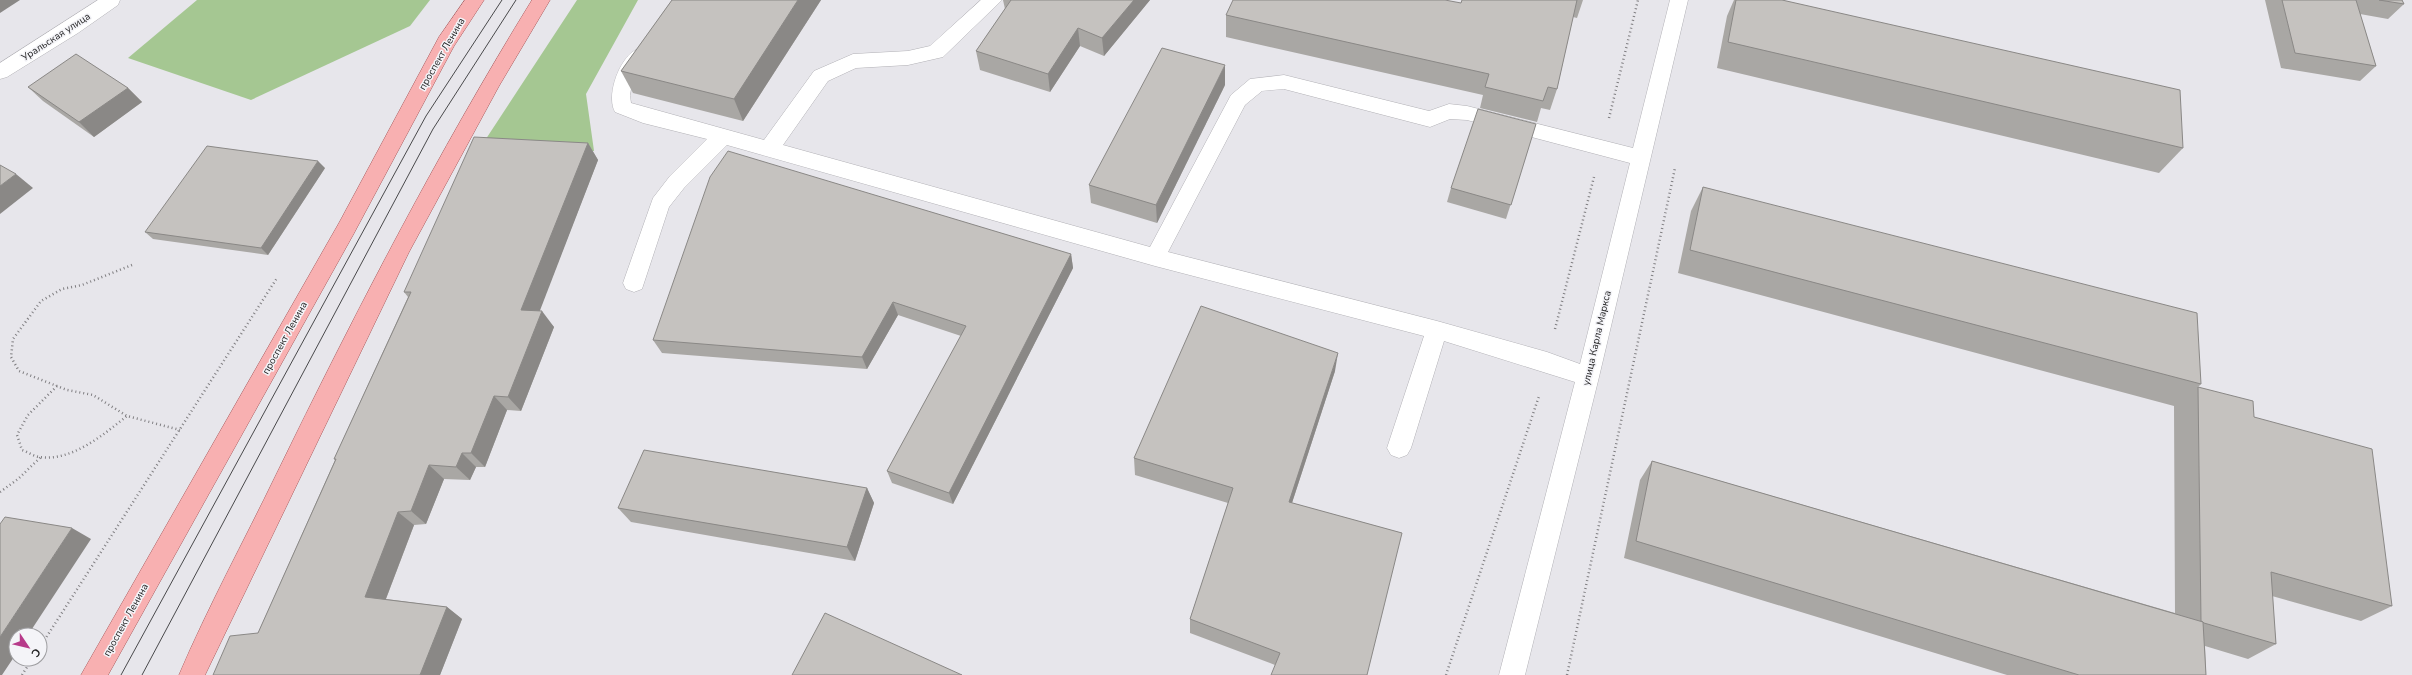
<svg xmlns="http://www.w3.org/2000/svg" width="2412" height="675" font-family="'Nunito Sans',sans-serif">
  <rect width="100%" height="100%" fill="#e7e6eb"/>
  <g fill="#a5c792">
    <path d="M197,0H430L410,26L251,100L128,58Z"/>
    <path d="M577,0H638L586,94L594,151H478Z"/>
  </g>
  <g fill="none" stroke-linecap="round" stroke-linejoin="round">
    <defs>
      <g id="minor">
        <path d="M98,0H120L118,5L78,33L7,77L0,79V63Z"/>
        <path d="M981,0H1002L943,57L908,65L856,68L828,81L783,145L1150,247L1231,95L1250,79L1284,75L1429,111L1449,104L1467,106L1633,148L1670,0H1688L1599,377L1525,675H1499L1575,382L1444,341L1411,448L1407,455L1399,458L1391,455L1387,448L1424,336L1155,266L727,145L684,188L669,207L642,289L634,292L626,289L623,283L653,198L670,176L707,139L643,123L615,112C604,93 625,41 649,48L652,53C642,70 627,82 631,103L764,140L814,71L853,54L908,51L930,46ZM1284,89L1430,127L1450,119L1467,120L1630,163L1580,364L1547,352L1437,321L1168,252L1245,105L1262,91Z"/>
      </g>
      <g id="major">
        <path d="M465,0H484L454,46L353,235L108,675H81L339,223L439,37Z"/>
        <path d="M532,0H550L499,86L409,252L205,675H179C208,607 244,541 276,475C355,313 437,154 532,0Z"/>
      </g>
    </defs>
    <use href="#minor" stroke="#b2b1b6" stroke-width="1"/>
    <use href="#major" stroke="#a85a5c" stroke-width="1"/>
    <g stroke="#807f82" stroke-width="2.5" stroke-dasharray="1 3" stroke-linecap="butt">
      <path d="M1609,118L1638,0"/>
      <path d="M132,265L82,285L62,289L41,301L13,339L11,357L19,371L67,390L93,395L127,416L180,430"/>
      <path d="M1555,329L1594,177"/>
      <path d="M57,386L28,415L17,435L22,450C28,452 33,456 39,457C72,462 104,434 127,416"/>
      <path d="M0,492L18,479L41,457"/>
      <path d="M40,647L277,278"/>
      <path d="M22,675L32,659"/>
      <path d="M1446,675L1539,396"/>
      <path d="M1567,675L1675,168"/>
    </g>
    <use href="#minor" fill="#fff" fill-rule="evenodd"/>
    <use href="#major" fill="#f8b0b1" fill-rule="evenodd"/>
    <g stroke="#49494b" stroke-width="1">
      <path d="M121,675L426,116L502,0"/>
      <path d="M142,675L433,129L516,0"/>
    </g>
  </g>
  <g fill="#a9a7a4">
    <path d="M672,0H821L743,121L633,93L621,71Z"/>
    <path d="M1003,0H1150L1104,56L1080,46L1050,92L980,70L976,51L1005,9Z"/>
    <path d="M1462,0H1583L1577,18L1573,17L1557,89L1550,110L1541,108L1537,122L1480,108L1483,95L1226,37V15L1461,3Z"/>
    <path d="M1734,0H1782L2183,148L2159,173L1717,68L1727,16Z"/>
    <path d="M2265,0H2402L2404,4L2388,19L2360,14L2376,66L2360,81L2281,68Z"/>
    <path d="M1225,85L1157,223L1091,203L1089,185Z"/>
    <path d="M28,87L128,88L142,102L94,137L43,101Z"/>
    <path d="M1536,124L1506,219L1447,202L1451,188Z"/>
    <path d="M588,143L598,160L539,311L554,327L521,411L507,410L485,467H476L470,480L444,479L426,524L414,525L386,599L447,607L462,619L440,675H213L258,633L335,460L334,459L408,297L404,292Z"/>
    <path d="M325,168L268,255L153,239L145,232Z"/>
    <path d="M1703,187L2201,384L2198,387L2254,417L2392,606L2361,621L2272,596L2276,644L2248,659L2205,646L2206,675H2007L1624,558L1640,480L1652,461L2175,613L2174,406L1678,273L1691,211Z"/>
    <path d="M1071,254L1073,268L953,504L892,483L887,471L961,336L898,315L867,369L662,353L653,340Z"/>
    <path d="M1335,371L1292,503L1402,533L1275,665L1190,633V619L1228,503L1135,475L1134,458Z"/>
    <path d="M867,488L874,503L855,561L631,522L618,508Z"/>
  </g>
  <g fill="#8a8886">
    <path d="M0,0H20L0,13Z"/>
    <path d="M798,0H821L743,121L734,99Z"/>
    <path d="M1134,0H1150L1104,56L1102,38Z"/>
    <path d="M1078,28L1080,46L1050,92L1048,74Z"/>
    <path d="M1225,65V85L1157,223L1156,205Z"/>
    <path d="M128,88L142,102L94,137L79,122Z"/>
    <path d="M588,143L598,160L534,326L521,310Z"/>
    <path d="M318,161L325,168L268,255L261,248Z"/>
    <path d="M16,174L33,188L0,214V186Z"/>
    <path d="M1071,254L1073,268L953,504L949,493Z"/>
    <path d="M893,302L898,315L867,369L862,357Z"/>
    <path d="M542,311L554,327L521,411L508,397Z"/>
    <path d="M1338,353L1335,371L1287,518L1289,502Z"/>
    <path d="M494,396L507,410L485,467L471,453Z"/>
    <path d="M462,453L476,467L470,480L456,467Z"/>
    <path d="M429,465L444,479L426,524L411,511Z"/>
    <path d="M867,488L874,503L855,561L847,547Z"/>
    <path d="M398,512L414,525L382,609L365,597Z"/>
    <path d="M72,528L91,539L28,635H16V654L2,675H0V637Z"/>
    <path d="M447,607L462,619L440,675H420Z"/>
  </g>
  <g fill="#c5c2bf" stroke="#8a8886">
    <path d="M672,0H798L734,99L621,71Z"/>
    <path d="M1011,0H1134L1102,38L1078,28L1048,74L976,51Z"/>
    <path d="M1233,0H1445L1461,3L1462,0H1577L1557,89L1548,87L1543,101L1485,87L1489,74L1226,15Z"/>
    <path d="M1736,0H1782L2180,90L2183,148L1728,42Z"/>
    <path d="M2282,0H2356L2376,66L2295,53Z"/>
    <path d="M2379,0H2402L2404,4Z"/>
    <path d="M1162,48L1225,65L1156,205L1089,185Z"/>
    <path d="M76,54L128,88L79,122L28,87Z"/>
    <path d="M1478,109L1536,124L1511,205L1451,188Z"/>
    <path d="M474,137L588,143L521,310L542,311L508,397L494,396L471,453H462L456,467L429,465L411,511L398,512L365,597L447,607L420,675H213L230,636L258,633L336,459H334L411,292H404Z"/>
    <path d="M207,146L318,161L261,248L145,232Z"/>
    <path d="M728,151L1071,254L949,493L887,471L966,326L893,302L862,357L653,340L710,177Z"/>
    <path d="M0,165L16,174L0,186Z"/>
    <path d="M1703,187L2197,313L2201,384L1690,250Z"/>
    <path d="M1201,306L1338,353L1289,502L1402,533L1367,675H1271L1280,653L1190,619L1233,488L1134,458Z"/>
    <path d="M2198,387L2253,401L2254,417L2372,449L2392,606L2271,572L2276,644L2204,623L2203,622L2201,621Z"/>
    <path d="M644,450L867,488L847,547L618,508Z"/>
    <path d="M1652,461L2203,622L2206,675H2079L1636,541Z"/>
    <path d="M5,517L72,528L0,637V524Z"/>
    <path d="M825,613L962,675H792Z"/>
  </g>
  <g text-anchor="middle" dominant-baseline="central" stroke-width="3" stroke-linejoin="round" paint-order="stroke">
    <g font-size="10" fill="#1e1e1f" stroke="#f4f4f8">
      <text transform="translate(56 37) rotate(-33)">Уральская улица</text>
      <text transform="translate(442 54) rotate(-60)">проспект Ленина</text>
      <text transform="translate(285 338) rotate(-61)">проспект Ленина</text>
      <text transform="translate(1597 338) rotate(-77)">улица Карла Маркса</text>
      <text transform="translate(126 620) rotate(-61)">проспект Ленина</text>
    </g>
  </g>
  <g transform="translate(28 647) rotate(125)"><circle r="19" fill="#f4f4f8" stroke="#9e9ea1"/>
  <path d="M0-3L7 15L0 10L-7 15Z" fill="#b73a8a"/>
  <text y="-6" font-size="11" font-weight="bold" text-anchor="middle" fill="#1e1e1f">С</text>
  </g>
</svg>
